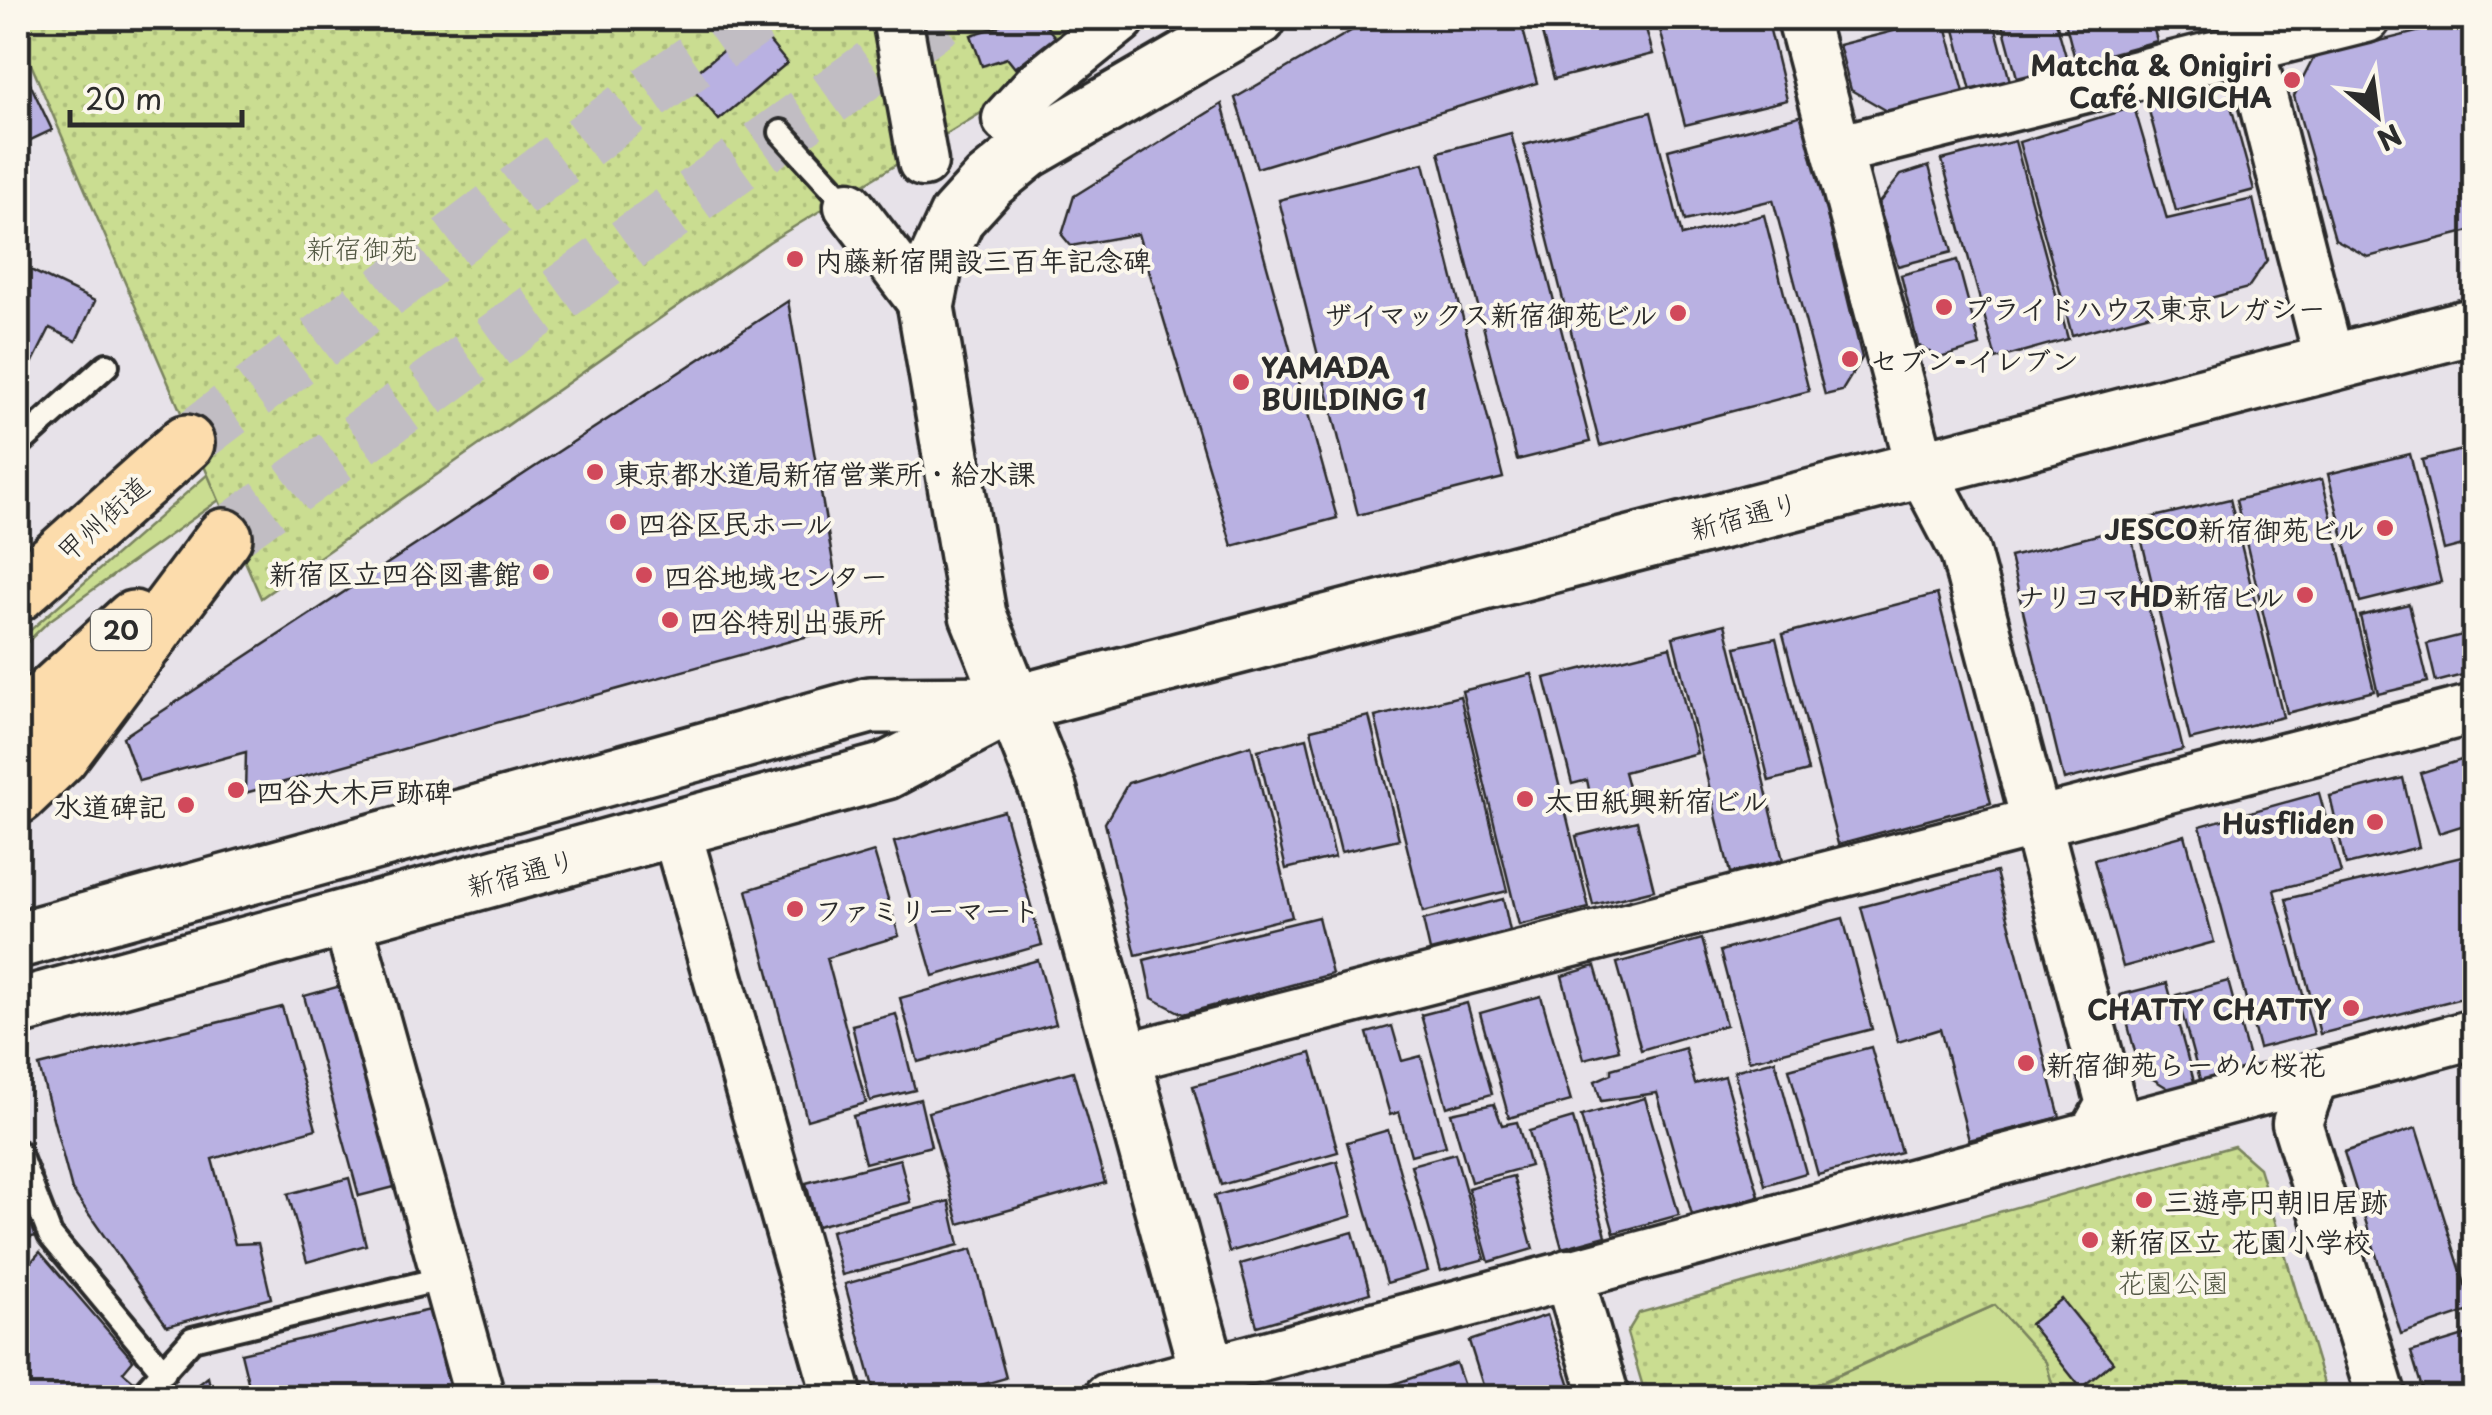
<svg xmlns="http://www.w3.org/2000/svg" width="2492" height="1415" font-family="'Playpen Sans','Klee One',sans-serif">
  <defs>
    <pattern id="park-dots" width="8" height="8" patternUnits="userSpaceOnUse" patternTransform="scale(2.5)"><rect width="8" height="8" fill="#cadd91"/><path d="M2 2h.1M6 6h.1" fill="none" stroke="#aebe7d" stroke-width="1.8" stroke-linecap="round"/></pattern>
  </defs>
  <rect width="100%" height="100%" fill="#e7e2e9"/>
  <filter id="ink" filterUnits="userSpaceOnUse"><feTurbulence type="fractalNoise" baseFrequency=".01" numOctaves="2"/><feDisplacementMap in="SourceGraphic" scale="20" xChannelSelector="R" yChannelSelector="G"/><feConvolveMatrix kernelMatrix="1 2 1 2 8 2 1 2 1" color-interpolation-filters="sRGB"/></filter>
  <g filter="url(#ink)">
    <g fill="#cadd91" stroke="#7a845e" stroke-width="2.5">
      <path d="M208,474L219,500L49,621L18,651V641Z"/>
      <path d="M1995,1305L2046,1362L2056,1397L1788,1398Z"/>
    </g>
    <g fill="url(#park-dots)" stroke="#7a845e" stroke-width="2.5">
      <path d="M18,18H1137L769,242L261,598L18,34Z"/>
      <path d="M2234,1146L2259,1168L2328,1397H2056L2046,1362L1995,1305L1788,1397H1646L1627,1333L1639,1313Z"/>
    </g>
    <g fill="#b9b1e2" stroke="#2b2b2b" stroke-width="2.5">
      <path d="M1009,18H1049L1043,22L1055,37L1015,68L1007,58L982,66L971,35L997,27Z"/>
      <path d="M1381,18H1520L1537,83L1257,168L1235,98L1370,20Z"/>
      <path d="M1538,18H1643L1653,54L1554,79Z"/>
      <path d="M1657,18H1767L1787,100L1685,125Z"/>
      <path d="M1944,18L1964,92L1889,112L1851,90L1839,45Z"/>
      <path d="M1952,18H1993L2010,81L1971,91Z"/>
      <path d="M2001,18H2055L2069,67L2018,81Z"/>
      <path d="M2064,18H2151L2157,41L2076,63Z"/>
      <path d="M2474,18V123L2467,125L2474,153V230L2368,257L2335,239L2294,96L2314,57Z"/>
      <path d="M755,24L787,63L719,120L686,81Z"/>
      <path d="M18,58L52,130L18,146Z"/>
      <path d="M2205,91L2231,106L2254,190L2176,211L2148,107Z"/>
      <path d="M1222,104L1337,518L1232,546L1138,234L1071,246L1062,235L1074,196Z"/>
      <path d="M2134,107L2167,219L2253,199L2267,260L2248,288L2072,335L2019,142Z"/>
      <path d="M1651,112L1682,236L1764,215L1809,391L1600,446L1524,145Z"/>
      <path d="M1803,115L1862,358L1842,391L1825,395L1773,200L1685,221L1668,150Z"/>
      <path d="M1511,133L1590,442L1517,460L1439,152Z"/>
      <path d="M2015,141L2068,339L1996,359L1942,160Z"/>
      <path d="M1424,163L1503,478L1358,515L1279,200Z"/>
      <path d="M1929,166L1952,252L1898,266L1878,204L1901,175Z"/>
      <path d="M1957,260L1980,346L1940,358L1918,345L1901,275Z"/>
      <path d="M18,264L95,301L76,341L50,328L32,364L18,358Z"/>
      <path d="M788,301L844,626L245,793L246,752L139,781L123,737Z"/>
      <path d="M2474,447V542L2444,550L2422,460Z"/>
      <path d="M2410,454L2441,582L2360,602L2328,474Z"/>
      <path d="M2322,479L2374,691L2287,713L2236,500Z"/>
      <path d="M2230,499L2283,717L2190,740L2137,521Z"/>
      <path d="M2129,527L2183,750L2064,780L2010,557Z"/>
      <path d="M1937,594L1991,803L1838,844L1783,634Z"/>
      <path d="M2409,604L2428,682L2378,694L2360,616Z"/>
      <path d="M1725,624L1783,860L1730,873L1673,637Z"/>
      <path d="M2474,632V672L2436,682L2427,644Z"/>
      <path d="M1776,638L1808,771L1769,781L1736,647Z"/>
      <path d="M1670,647L1697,753L1624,772L1631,798L1593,808L1587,780L1572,784L1545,678Z"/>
      <path d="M1532,674L1589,908L1519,925L1462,691Z"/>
      <path d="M1460,696L1507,891L1423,912L1375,717Z"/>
      <path d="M1369,716L1399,839L1341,852L1311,730Z"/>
      <path d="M1307,738L1335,857L1286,869L1258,750Z"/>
      <path d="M1251,745L1292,917L1136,955L1105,823L1128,783Z"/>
      <path d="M2474,756V822L2439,833L2420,773Z"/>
      <path d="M2403,778L2419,847L2346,865L2330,796Z"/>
      <path d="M2319,793L2341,873L2274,890L2314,1034L2259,1048L2200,826Z"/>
      <path d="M1004,811L1042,945L933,976L894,842Z"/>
      <path d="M1637,821L1654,890L1593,905L1576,836Z"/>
      <path d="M2185,835L2214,942L2123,967L2094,860Z"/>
      <path d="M874,852L899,936L827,958L866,1103L807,1120L747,890Z"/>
      <path d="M2470,855L2474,872V995L2320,1034L2286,899Z"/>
      <path d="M1996,872L2060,1117L1969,1140L1940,1029L1898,1042L1861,907Z"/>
      <path d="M1503,899L1510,931L1430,951L1423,920Z"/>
      <path d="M1318,917L1332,974L1183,1014L1152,998L1144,960Z"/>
      <path d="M1843,918L1872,1029L1749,1061L1720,951Z"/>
      <path d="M1702,939L1726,1025L1641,1050L1617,963Z"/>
      <path d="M1038,960L1056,1024L918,1062L900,998Z"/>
      <path d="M1595,966L1619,1050L1584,1059L1562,976Z"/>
      <path d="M2228,981L2252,1069L2201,1083L2177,995Z"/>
      <path d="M355,982L410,1183L359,1196L304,996Z"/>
      <path d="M2167,983L2195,1085L2174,1092L2140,1071L2120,995Z"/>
      <path d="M1541,996L1571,1101L1509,1118L1480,1013Z"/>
      <path d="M1467,1003L1492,1094L1447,1107L1421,1015Z"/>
      <path d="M282,1007L316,1129L212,1159L235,1244L258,1243L271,1298L167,1326L72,1190L39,1066Z"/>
      <path d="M896,1014L915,1090L870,1101L852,1025Z"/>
      <path d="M1392,1026L1402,1061L1421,1056L1446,1146L1411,1155L1399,1112L1390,1115L1367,1033Z"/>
      <path d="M1871,1047L1901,1152L1818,1175L1789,1069Z"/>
      <path d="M1685,1048L1695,1084L1725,1076L1759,1196L1692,1215L1657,1093L1601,1101L1595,1081L1611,1074V1069Z"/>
      <path d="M1311,1053L1338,1152L1221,1185L1193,1086Z"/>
      <path d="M1775,1060L1806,1173L1765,1185L1734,1071Z"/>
      <path d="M1073,1071L1105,1183L959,1224L928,1112Z"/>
      <path d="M1645,1098L1679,1215L1614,1233L1581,1116Z"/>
      <path d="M920,1099L931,1146L865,1163L853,1116Z"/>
      <path d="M1494,1104L1502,1125L1517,1122L1530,1166L1471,1182L1451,1113Z"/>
      <path d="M1573,1118L1606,1236L1562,1248L1529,1131Z"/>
      <path d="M2416,1128L2473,1310L2401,1334L2344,1152Z"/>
      <path d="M1388,1130L1428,1271L1387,1283L1347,1142Z"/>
      <path d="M1455,1153L1485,1259L1441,1271L1411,1165Z"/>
      <path d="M900,1159L911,1202L817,1226L806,1183Z"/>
      <path d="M1337,1161L1352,1216L1229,1252L1214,1196Z"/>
      <path d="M1513,1176L1533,1249L1489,1262L1468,1188Z"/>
      <path d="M349,1178L366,1245L307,1262L288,1194Z"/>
      <path d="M18,1196L36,1236L18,1240Z"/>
      <path d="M949,1201L959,1245L842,1275L831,1231Z"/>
      <path d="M1353,1232L1370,1293L1257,1326L1240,1264Z"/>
      <path d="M972,1249L1006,1378L935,1398H876L845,1284Z"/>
      <path d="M40,1252L133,1360L123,1372L136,1383L121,1398H18V1375L26,1367L18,1358V1277Z"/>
      <path d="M2062,1299L2113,1362L2081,1388L2030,1324Z"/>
      <path d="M430,1310L452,1398H252L241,1353Z"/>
      <path d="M1547,1315L1574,1398H1487L1469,1341Z"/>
      <path d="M2474,1333V1398H2425L2411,1352Z"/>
      <path d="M1456,1363L1468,1398H1352Z"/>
      <path d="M208,1377L213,1398H182Z"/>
    </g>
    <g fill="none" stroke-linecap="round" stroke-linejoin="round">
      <g stroke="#c1bdc3" stroke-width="55" stroke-dasharray="55 28" stroke-linecap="butt">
        <path d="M186,443L636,102L756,18"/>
        <path d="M224,537L940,18"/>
      </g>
      <defs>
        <g id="lane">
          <path d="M781,132L849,206"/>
          <path d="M18,445L107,365"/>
          <path d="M18,1152L50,1235L164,1372"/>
          <path d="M139,1398L192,1339L445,1278"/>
        </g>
        <g id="street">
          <path d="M897,18L923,162"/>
          <path d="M1802,18L1921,468L1965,552L2111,1104L2094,1134"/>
          <path d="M2242,18L2330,363"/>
          <path d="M1007,119L1038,85L1121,18"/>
          <path d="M1837,150L2366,18"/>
          <path d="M849,206L926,307"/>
          <path d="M676,830L838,1398"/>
          <path d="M347,919L480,1398"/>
          <path d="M1120,1059L2474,709"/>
          <path d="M2313,1077L2297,1123L2382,1398"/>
          <path d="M1568,1274L1605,1398"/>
          <path d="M1108,1398L2474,1034"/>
        </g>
        <g id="secondary">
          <path d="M18,940L870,705L1013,704L2474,326"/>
          <path d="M18,1007L886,771L1006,708"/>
          <path d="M1215,1398L1049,792L978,615L926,307L934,267L957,217L989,182L1027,151L1258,18"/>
        </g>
        <g id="highway">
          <path d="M18,593L186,443"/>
          <path d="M18,724L133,619"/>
          <path d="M18,796L60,756L224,537"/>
        </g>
      </defs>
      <use href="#lane" stroke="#2b2b2b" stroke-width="30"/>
      <use href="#street" stroke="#2b2b2b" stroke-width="55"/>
      <use href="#secondary" stroke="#2b2b2b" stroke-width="62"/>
      <use href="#highway" stroke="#2b2b2b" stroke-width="62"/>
      <use href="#lane" stroke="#fbf7ec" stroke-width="22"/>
      <use href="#street" stroke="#fbf7ec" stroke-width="48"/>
      <use href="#secondary" stroke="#fbf7ec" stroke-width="55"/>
      <use href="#highway" stroke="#fcdcac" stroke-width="55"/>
    </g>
  </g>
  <g fill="#d1495b" stroke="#fbf7ec" stroke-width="4">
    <circle cx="2292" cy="80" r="10"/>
    <circle cx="795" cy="259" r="10"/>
    <circle cx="1944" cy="307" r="10"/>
    <circle cx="1678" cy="313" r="10"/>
    <circle cx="1850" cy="359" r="10"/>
    <circle cx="1241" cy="382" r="10"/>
    <circle cx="595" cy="472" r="10"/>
    <circle cx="618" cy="522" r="10"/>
    <circle cx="2385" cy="528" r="10"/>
    <circle cx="541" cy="572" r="10"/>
    <circle cx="644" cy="575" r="10"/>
    <circle cx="2305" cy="595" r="10"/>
    <circle cx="670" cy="620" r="10"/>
    <circle cx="236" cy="790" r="10"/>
    <circle cx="1525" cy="799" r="10"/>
    <circle cx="186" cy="805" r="10"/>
    <circle cx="2375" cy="822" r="10"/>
    <circle cx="795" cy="909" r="10"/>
    <circle cx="2351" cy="1008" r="10"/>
    <circle cx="2026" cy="1063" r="10"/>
    <circle cx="2144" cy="1200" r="10"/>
    <circle cx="2090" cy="1240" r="10"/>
  </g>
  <g text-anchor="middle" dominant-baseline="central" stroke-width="8" stroke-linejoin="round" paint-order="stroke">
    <rect fill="#fbf7ec" stroke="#696865" stroke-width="2.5" x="91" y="610" width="60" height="40" rx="8"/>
    <g font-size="25" font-weight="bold" fill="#2b2b2b">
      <text x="121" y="630">20</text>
    </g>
    <g font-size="28" font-weight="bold" fill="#2b2b2b" stroke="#fbf7ec" text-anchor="start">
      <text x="2272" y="64" text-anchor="end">Matcha &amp; Onigiri<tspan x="2272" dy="32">Café NIGICHA</tspan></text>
      <text x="815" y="259">内藤新宿開設三百年記念碑</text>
      <text x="1964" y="307">プライドハウス東京レガシー</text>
      <text x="1658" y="313" text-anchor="end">ザイマックス新宿御苑ビル</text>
      <text x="1870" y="359">セブン-イレブン</text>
      <text x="1261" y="366">YAMADA<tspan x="1261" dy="32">BUILDING 1</tspan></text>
      <text x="615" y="472">東京都水道局新宿営業所・給水課</text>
      <text x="638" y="522">四谷区民ホール</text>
      <text x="2365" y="528" text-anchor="end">JESCO新宿御苑ビル</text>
      <text x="521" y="572" text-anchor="end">新宿区立四谷図書館</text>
      <text x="664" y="575">四谷地域センター</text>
      <text x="2285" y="595" text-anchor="end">ナリコマHD新宿ビル</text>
      <text x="690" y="620">四谷特別出張所</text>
      <text x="256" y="790">四谷大木戸跡碑</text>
      <text x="1545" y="799">太田紙興新宿ビル</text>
      <text x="166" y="805" text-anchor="end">水道碑記</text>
      <text x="2355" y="822" text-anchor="end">Husfliden</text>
      <text x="815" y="909">ファミリーマート</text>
      <text x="2331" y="1008" text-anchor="end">CHATTY CHATTY</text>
      <text x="2046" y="1063">新宿御苑らーめん桜花</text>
      <text x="2164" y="1200">三遊亭円朝旧居跡</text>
      <text x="2110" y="1240">新宿区立 花園小学校</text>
    </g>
    <g font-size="28" fill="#535844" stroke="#fbf7ec">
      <text x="362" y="247">新宿御苑</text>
      <text x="2173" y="1281">花園公園</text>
    </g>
    <g font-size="28" fill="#2b2b2b" stroke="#fbf7ec">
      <text transform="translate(1744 515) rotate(-15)">新宿通り</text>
      <text transform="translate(102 518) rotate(-42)">甲州街道</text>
      <text transform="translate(521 872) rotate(-15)">新宿通り</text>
    </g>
  </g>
  <rect width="2492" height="1415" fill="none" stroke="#fbf7ec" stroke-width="60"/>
  <rect x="30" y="30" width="2432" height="1355" fill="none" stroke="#2b2b2b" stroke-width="4" filter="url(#ink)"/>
  <g transform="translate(2377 115) rotate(151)" stroke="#fbf7ec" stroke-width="8" paint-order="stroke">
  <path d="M0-8L18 38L0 25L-18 38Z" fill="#2b2b2b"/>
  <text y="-15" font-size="28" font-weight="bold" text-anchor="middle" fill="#2b2b2b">N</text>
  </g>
  <path d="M70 110v15h172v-15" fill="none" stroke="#2b2b2b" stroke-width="5"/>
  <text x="85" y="110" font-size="30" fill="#2b2b2b" stroke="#fbf7ec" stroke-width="8" paint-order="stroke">20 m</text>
</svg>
